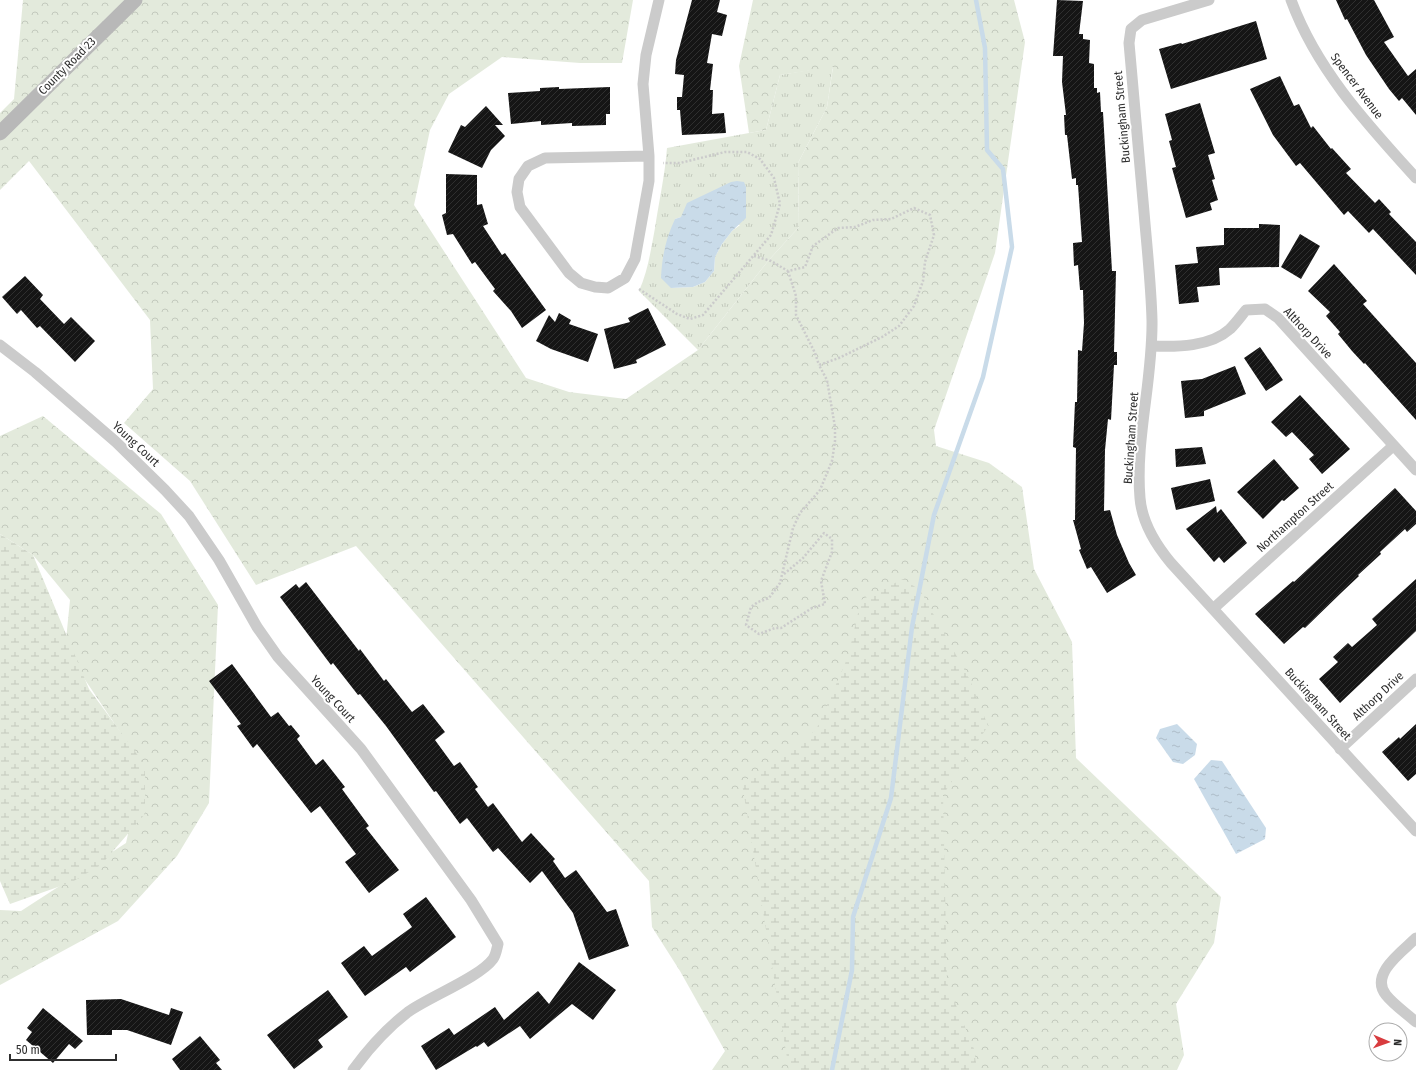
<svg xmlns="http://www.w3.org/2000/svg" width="1416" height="1070" font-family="'Fira Sans Condensed',sans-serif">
  <defs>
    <pattern id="grass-tufts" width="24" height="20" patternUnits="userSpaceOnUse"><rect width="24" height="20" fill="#e3eadc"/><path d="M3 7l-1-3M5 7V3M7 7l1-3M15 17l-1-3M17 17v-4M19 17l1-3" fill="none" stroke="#c3c9bd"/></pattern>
    <pattern id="forest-crowns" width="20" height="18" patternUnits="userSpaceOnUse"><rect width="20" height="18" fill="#e3eadc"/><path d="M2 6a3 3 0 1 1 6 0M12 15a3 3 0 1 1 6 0" fill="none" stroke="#c3c9bd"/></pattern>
    <pattern id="wetland-marsh" width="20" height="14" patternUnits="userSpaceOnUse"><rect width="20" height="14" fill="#e3eadc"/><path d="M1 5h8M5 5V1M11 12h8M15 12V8" fill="none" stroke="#c3c9bd"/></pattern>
    <pattern id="water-ripples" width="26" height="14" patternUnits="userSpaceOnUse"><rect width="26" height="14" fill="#c9dbe9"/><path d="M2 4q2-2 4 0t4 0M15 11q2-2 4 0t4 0" fill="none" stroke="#adbcc8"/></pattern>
    <pattern id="building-hatch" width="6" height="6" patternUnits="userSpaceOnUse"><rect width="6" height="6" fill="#151515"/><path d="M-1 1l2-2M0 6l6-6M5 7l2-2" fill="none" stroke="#2f2f2f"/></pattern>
  </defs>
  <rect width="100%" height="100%" fill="#fff"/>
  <path fill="url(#grass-tufts)" fill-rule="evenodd" d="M833,66L827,107L798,163L799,227L768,261L698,350L639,291C648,271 651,249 655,228C659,201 665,175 667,148L766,130L780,75ZM681,217L740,225L732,231L722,244L715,257L714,271L705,282L693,287L671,288L675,219Z"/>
  <g fill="url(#forest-crowns)">
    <path d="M23,0H633L622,63H580L502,57L449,94L430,130L414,205L526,378L569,392L626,399L698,350L768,261L799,227L798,163L827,107L833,67L780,75L766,130L749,133L739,66L753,0H1014L1025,42L995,253L934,430L936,446L989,463L1022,487L1034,569L1072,642L1076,758L1221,897L1214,943L1176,1004L1184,1055L1177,1070H712L725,1051L680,971L652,927L649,881L356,546L256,585L190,481L124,423L153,389L150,320L29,161L0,190V113L14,99Z"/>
    <path d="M43,416L161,514L218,605L209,803L177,856L118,921L0,985V910L21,911L126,843L143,766L65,650L70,600L33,555L0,534V436Z"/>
  </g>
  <g fill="url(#wetland-marsh)">
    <path d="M0,534L33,555L89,689L145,765V814L101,865L72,882L10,904L0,881Z"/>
    <path d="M903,579L920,590L970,680L988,726L943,795L947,983L974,1049L977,1070H789L742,783L816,730L848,657L861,600Z"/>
  </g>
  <g fill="url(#water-ripples)">
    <path d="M737,181L744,182L746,187V218L732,231L722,244L715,257L714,271L705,282L693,287L671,288L661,278C662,256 666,238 675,219L681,217L687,203L731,182Z"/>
    <path d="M1177,724L1197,744L1195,755L1183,764L1173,762L1156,738L1160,729Z"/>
    <path d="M1211,760L1222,761L1266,828L1265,839L1236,854L1194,779Z"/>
  </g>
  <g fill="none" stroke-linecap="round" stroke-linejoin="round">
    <path stroke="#c9dbe9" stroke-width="4.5" d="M832,1070L852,970L853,917L891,798L912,627L934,515L983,377L1012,247L1003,169L987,150L985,48L976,0"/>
  </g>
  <g fill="url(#building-hatch)">
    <path d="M692,0H720L717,12L727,15L722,36L712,34L707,63L713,64L710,90H713L712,114L724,113L726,133L682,135L680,110H677V97H682L684,75L675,74L676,60Z"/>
    <path d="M1057,0L1083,1L1079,34H1083V39L1090,40L1089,63L1094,64V88H1097V93L1100,92L1101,112H1103L1112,271H1116L1114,352H1117V365H1114L1111,420L1108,419L1105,450L1104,511L1110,510L1117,535L1129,563L1136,575L1107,593L1091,567L1087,569L1079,550L1081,549L1073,520H1075L1076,448L1073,447L1075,402H1077L1078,350L1082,351L1084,323L1083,290H1080L1078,265L1074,266L1073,243L1082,242L1078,185H1076V178L1072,179L1067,135H1065L1064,115H1066L1062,82L1063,56H1053Z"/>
    <path d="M1336,0H1374L1394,37L1384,42L1408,76L1416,69V115L1402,98L1399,101L1389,89L1366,55L1347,19L1345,20Z"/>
    <path d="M1256,21L1267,59L1171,89L1159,49L1181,43L1182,44Z"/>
    <path d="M1280,76L1294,106L1299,104L1311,128L1313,126L1331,149L1332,148L1351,169L1346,173L1375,203L1379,199L1391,212L1389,214L1416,242V275L1373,229L1369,233L1348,211L1344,215L1300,163L1296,166L1273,135L1250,89Z"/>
    <path d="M559,87V89L610,87V114H606V125L572,126V123L541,125V121L511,124L508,93L540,91V88Z"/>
    <path d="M1200,103L1215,153L1208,155L1215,179L1212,180L1218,200L1210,203L1212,210L1186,218L1172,168L1176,167L1169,141L1172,140L1165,114Z"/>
    <path d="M486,106L503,125H495L505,136L491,150L482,168L448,152L461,125L465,127Z"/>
    <path d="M446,174L477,175V205L482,204L488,224L483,226L502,255L505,253L546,310L522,328L511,311L493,291L495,289L475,262L472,264L453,234L447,235L442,215L446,213Z"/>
    <path d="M1259,224L1280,225L1279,267L1219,268L1220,285L1197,287L1199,302L1179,304L1175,265L1198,263L1196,247L1224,245V228H1259Z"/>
    <path d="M1300,234L1320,246L1301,279L1281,267Z"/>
    <path d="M1334,264L1367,301L1363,304L1416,363V420L1365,363L1364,364L1352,351L1338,334L1340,332L1326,316L1330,312L1308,291Z"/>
    <path d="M25,276L43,295L40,299L64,324L71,317L95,341L75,362L40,326L37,328L21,310L17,314L2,297Z"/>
    <path d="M648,308L666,345L636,360L637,363L614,369L604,329L630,322L628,318Z"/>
    <path d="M559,313L571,320L569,324L598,334L588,362L551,349L536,341L549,315L555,322Z"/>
    <path d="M1260,347L1283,380L1266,391L1244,358Z"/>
    <path d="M1235,366L1246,394L1204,411V416L1185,418L1181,381L1202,379Z"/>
    <path d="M1300,395L1350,449L1322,474L1309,459L1314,455L1292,432L1286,437L1271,422Z"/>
    <path d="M1202,447L1206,464L1176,467L1175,449Z"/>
    <path d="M1274,459L1299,488L1284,501L1282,500L1263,519L1237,492Z"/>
    <path d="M1210,479L1215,501L1176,510L1171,488Z"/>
    <path d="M1395,488L1416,511V524L1407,532L1405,529L1380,552L1381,554L1358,575L1359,576L1341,593L1305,628L1303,627L1284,644L1255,614L1293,581L1294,582Z"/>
    <path d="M1216,506L1217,513L1221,509L1247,543L1224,563L1219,557L1214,562L1186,529Z"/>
    <path d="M1416,579V631L1340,703L1319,679L1338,662L1333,657L1348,643L1352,647L1377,625L1372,619Z"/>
    <path d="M306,582L359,651L360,649L384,681L386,679L412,712L423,704L445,732L435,740L454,766L460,762L478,787L475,789L488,807L493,803L522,842L531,833L555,859L553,861L565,878L576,870L607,912L616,909L629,946L589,960L573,913L542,871L530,883L498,848L493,852L467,818L460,824L436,791L434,792L386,726L360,694L358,695L333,663L331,665L280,597L296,584L299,588Z"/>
    <path d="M232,664L271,717L278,712L289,726L291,725L300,736L297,739L316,765L323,759L345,787L342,789L369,826L366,828L399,870L369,893L345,862L356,854L320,806L311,813L257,744L253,748L237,726L241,724L209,681Z"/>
    <path d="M1416,724V774L1408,781L1382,752L1399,737L1400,739Z"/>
    <path d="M426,897L456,937L410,972L406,967L365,996L341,963L364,946L372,956L412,927L403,914Z"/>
    <path d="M579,962L616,990L593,1020L572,1004L530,1039L520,1026L488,1047L484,1042L477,1047L476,1046L436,1070L421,1046L449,1028L454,1035L495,1007L504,1020L538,991L549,1004Z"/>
    <path d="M328,990L348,1017L318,1040L323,1047L294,1069L267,1035Z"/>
    <path d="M121,999L169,1015L171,1008L183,1012L171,1045L127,1030H112V1035H87L86,1000Z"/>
    <path d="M43,1008L83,1041L75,1049L69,1044L53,1063L26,1040L32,1032L27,1028Z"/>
    <path d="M200,1036L220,1060L216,1063L222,1070H180L172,1059Z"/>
  </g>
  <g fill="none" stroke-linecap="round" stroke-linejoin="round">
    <g stroke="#cbcbcb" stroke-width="2.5" stroke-dasharray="2 2" stroke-linecap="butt">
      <path d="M754,256L771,261L788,271L805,267L813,246L838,228L855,227L873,220L891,219L914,208L930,215L934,235L925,262L923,281L914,306L899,326L882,337L839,358L819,365L827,380L835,427V441L832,461L820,490L800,513L793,528L780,583L769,598L758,602L751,607L746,625L759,634L775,628H781L812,608L825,604L821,581L832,552V539L824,533L803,558L784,574"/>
      <path d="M788,271L796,296V315L815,353L819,365"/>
      <path d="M639,289L677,314L690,319L703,315L771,235L780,204L774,178L760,159L747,152H725L680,163H663"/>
    </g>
    <g stroke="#cbcbcb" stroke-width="11">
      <path d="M1209,0L1142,20L1131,29L1129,43C1134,99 1139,155 1144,212C1147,248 1151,284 1152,320C1153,380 1135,439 1140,498C1142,523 1156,545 1171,563L1416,831"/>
      <path d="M1291,0C1316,69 1367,124 1416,178"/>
      <path d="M649,156L545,158L528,166L519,179L517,192L520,207L569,273L581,283L595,287L608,288L625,278L635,259L649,181V156L643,84L646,55L659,0"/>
      <path d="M0,345L35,372L116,442L165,490L189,516L219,560L257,627L278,657L361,749L471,900L498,944C497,948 496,955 493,959C480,977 429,997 408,1012C386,1029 369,1048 353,1070"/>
      <path d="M1152,346C1177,347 1210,347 1230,329C1236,323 1241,316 1246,310L1265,309L1278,318L1416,470"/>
      <path d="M1214,608L1393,446"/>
      <path d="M1340,749L1416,679"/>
      <path d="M1416,938C1403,951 1369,974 1386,995C1394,1005 1406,1013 1416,1022"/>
    </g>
    <path stroke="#b8b8b8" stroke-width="15" d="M0,133L135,0"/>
  </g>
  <g text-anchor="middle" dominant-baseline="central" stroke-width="4" stroke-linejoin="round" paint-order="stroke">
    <g font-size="12" fill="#2e2e2e" stroke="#fff">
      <text transform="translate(67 66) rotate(-45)">County Road 23</text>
      <text transform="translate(1357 86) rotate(53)">Spencer Avenue</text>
      <text transform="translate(1122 117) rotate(-95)">Buckingham Street</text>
      <text transform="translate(1308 333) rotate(47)">Althorp Drive</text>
      <text transform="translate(1131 438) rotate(-86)">Buckingham Street</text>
      <text transform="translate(136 444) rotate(43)">Young Court</text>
      <text transform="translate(1295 517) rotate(-42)">Northampton Street</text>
      <text transform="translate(1378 696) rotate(-43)">Althorp Drive</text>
      <text transform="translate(333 699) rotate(47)">Young Court</text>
      <text transform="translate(1318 704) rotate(48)">Buckingham Street</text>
    </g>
  </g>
  <g transform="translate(1388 1042) rotate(92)"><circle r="19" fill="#ffffff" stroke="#ababab"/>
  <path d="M0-3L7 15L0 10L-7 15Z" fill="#d83c3f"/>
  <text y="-6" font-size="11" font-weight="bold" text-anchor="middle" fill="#2e2e2e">N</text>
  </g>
  <path d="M10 1054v6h106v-6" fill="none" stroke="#2e2e2e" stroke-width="2"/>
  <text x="16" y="1054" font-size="12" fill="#2e2e2e" stroke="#ffffff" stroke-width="3" paint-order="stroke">50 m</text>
</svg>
